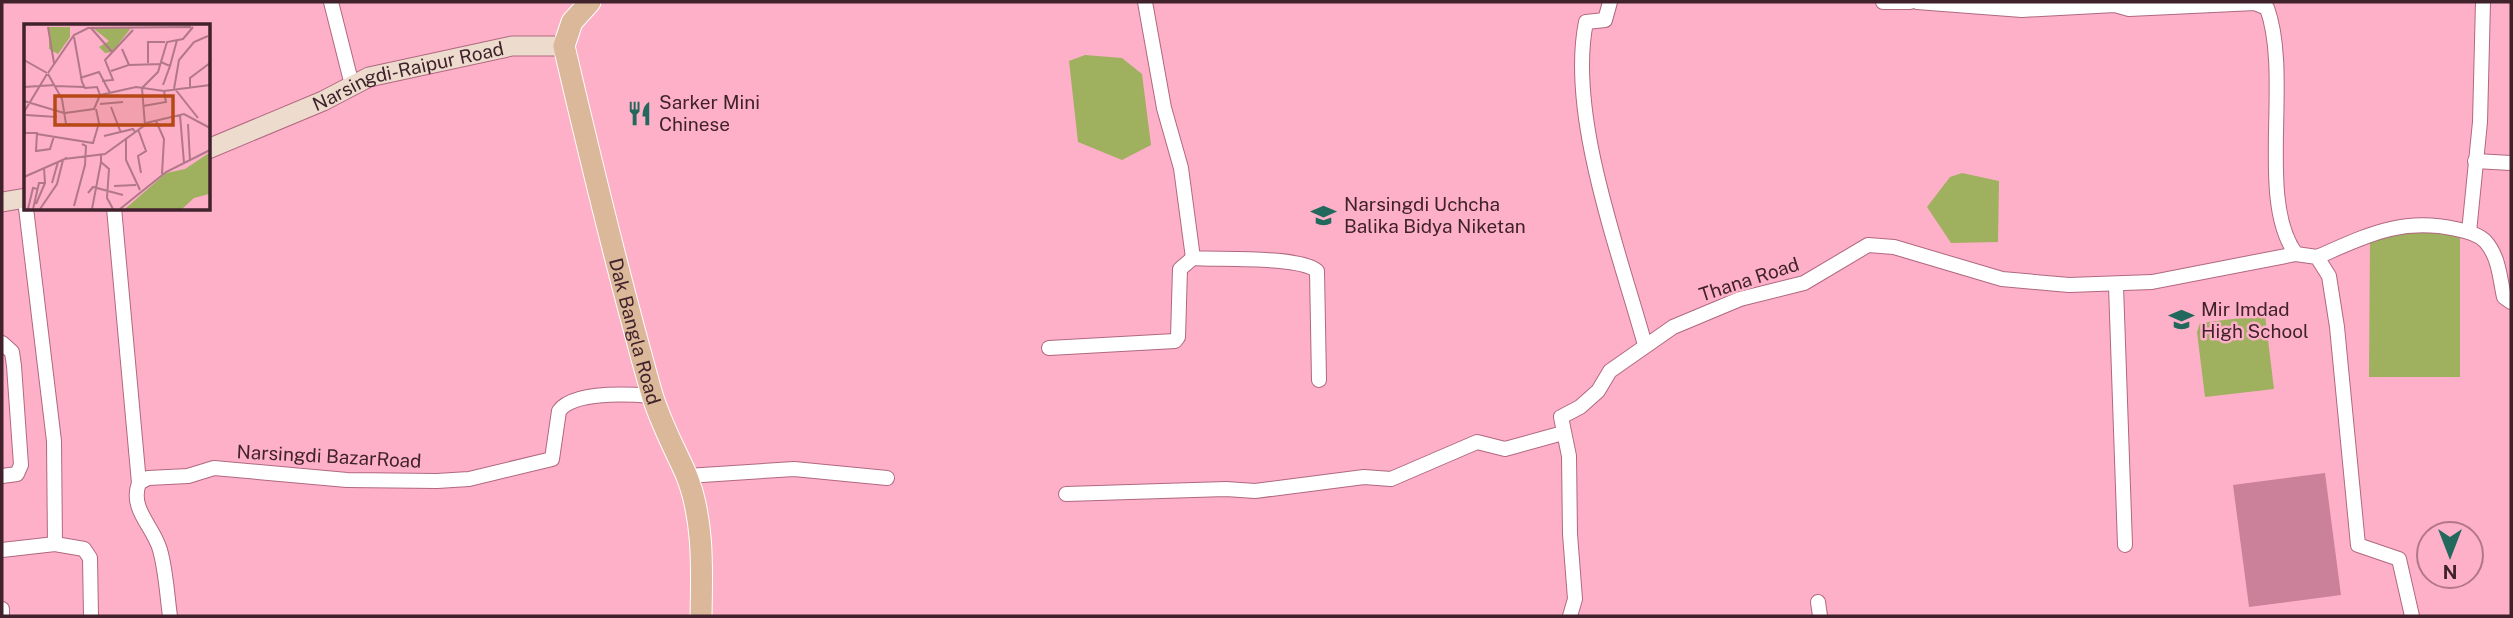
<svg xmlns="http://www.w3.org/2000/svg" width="2513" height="618" font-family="'Public Sans',sans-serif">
  <rect width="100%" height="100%" fill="#feb0c9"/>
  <path fill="#ca8199" d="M2325,473L2341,595L2249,607L2233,485Z"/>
  <g fill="#9fb05e">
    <path d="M1085,55L1122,58L1142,74L1151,145L1122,160L1078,142L1069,61Z"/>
    <path d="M1962,173L1999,181L1998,242L1951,243L1927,207L1950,177Z"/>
    <path d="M2405,232L2460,234V377H2369L2370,238Z"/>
    <path d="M2265,315L2274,389L2205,397L2197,332L2200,323Z"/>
  </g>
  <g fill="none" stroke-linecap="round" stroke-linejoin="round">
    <defs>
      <g id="street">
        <path d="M331,2L352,85"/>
        <path d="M1145,2L1164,108L1181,168L1193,258C1219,260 1300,256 1317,271L1319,380"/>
        <path d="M1610,2L1605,20L1586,22C1567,115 1620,254 1645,345"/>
        <path d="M1883,2H1910"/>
        <path d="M1917,2L2022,10L2115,5L2129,9L2255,3L2267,8C2292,77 2256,200 2296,254L2317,257L2329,276L2337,327L2358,545L2399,559L2412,616"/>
        <path d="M2475,161L2511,163"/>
        <path d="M26,208L54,441L55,544"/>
        <path d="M114,208L139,483"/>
        <path d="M2469,232L2480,122L2483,2"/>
        <path d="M2317,257C2366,236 2400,217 2456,229C2466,231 2478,234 2485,241C2499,256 2500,279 2504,297L2511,302"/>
        <path d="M2116,286L2125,545"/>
        <path d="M2,343L12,352L14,366L21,465L17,474L2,476"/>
        <path d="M1049,348L1175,341L1178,337L1180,269L1193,258"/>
        <path d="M687,476L794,469L887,478"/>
        <path d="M1066,494L1226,489L1255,491L1364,477L1391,479L1477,442L1505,449L1563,433"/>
        <path d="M2,550L55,544L84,549L90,558L91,616"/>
        <path d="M1818,602L1820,616"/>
        <path d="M2,609V616"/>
        <path d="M170,616C167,595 166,571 160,550C154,527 129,509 139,483L148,478L188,476L214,468L347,480L437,481L469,479L552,459L559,411C573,391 628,394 652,396"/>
        <path d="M1570,616L1575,599L1570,534L1569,456L1561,417L1580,407L1598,391L1610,371L1673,327L1740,299L1804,283L1868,245L1894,247L2002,279L2069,285L2152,282L2296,254"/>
      </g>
      <g id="secondary">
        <path id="s1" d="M208,149L323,101L369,77L512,46H564"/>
        <path d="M2,202L26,198"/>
      </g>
      <g id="primary">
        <path id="s2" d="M590,2L572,22L564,46C591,162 619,277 651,391C659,420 674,447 686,474C704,518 702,570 701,616"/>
      </g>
    </defs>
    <use href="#street" stroke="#b06880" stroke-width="16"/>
    <use href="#secondary" stroke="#b06880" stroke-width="21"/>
    <use href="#primary" stroke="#fff" stroke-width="23"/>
    <use href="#street" stroke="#fff" stroke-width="14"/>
    <use href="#secondary" stroke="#eddbcd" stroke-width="19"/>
    <use href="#primary" stroke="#dcb89b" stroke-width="21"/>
  </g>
  <defs>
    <symbol id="restaurant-bare" viewBox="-9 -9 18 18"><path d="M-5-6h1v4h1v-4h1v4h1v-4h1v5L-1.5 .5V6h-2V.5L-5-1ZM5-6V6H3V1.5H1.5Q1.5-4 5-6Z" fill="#23685c" stroke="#feb0c9" stroke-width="2.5" paint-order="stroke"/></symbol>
    <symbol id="school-bare" viewBox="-9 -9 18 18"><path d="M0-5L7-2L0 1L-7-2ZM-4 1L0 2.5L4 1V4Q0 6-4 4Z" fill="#23685c" stroke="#feb0c9" stroke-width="2.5" paint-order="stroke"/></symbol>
  </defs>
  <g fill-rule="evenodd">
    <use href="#restaurant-bare" x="622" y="96" width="35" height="35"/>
    <use href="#school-bare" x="1306" y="198" width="35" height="35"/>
    <use href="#school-bare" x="2164" y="302" width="35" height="35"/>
  </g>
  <g text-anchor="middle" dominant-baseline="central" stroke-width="5" stroke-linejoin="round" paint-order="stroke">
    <g font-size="19" fill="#40222c" stroke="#feb0c9">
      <text stroke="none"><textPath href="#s1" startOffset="214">Narsingdi-Raipur Road</textPath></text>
      <text transform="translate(1749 279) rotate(-18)">Thana Road</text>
      <text stroke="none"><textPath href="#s2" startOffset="346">Dak Bangla Road</textPath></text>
      <text transform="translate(329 456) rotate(3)">Narsingdi BazarRoad</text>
    </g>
    <g font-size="19" fill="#40222c" stroke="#feb0c9" text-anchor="start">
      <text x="659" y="102">Sarker Mini<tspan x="659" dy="22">Chinese</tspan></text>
      <text x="1344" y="204">Narsingdi Uchcha<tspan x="1344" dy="22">Balika Bidya Niketan</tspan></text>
      <text x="2201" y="309">Mir Imdad<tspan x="2201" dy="22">High School</tspan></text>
    </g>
  </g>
  <g transform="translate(24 24)">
    <rect width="186" height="186" fill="#feb0c9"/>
    <path d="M25,3H46V13L34,30L25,25ZM69,4H107L88,28L81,29L75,23L85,17ZM185,129V170L170,174L158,185H101L142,149L161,145Z" fill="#9fb05e"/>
    <path fill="none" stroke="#b2778a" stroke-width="2" d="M24,3L30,39M67,4L89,29M50,13L58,58L61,64L73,63L76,71L112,63L140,67L186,61M0,36L23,49M137,38L146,42L139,61M124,39V18H141M105,41L137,40M146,42L153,16M87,47L105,41L98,25M24,49L50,11L64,4L167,3M24,50L38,75L42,100L62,101M56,54L75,48L86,69M78,57L89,56L81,36L109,6M31,62L60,63M0,63L31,61M166,64V54L186,39M150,65L155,36L170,18L184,12M151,65L174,94M0,77L40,89M76,80L99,78M119,82L142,78L140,67M87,83L97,109M0,88L1,109H13L12,127L26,125L30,112M0,88L23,50M41,89L70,85L76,71M2,91L33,93M156,91L160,139M132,97L140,115L138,150M122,99L160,90L186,104M164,100L166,137M114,105L122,127L114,132L117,149M13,110L69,119L75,99L72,85M80,112L109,105L111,108M102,115V136L116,166M77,131V138L85,145L83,174L89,185M40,135L81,130L121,101L118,64L134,48L143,18L159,15L169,3M0,153L43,134M28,159L34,138M90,162L112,161M64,169L69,163L99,171M12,180L21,159M50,182L61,141L62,122L58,120M4,185L9,164L14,165M9,185L15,159H21L20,144M16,185L33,160L39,136M68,185L77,138M96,185L142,148L186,126"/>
    <path fill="#b64816" fill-opacity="0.15" stroke="#b64816" stroke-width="3.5" d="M31,72H149V101H31Z"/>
    <rect width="186" height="186" fill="none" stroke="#40222c" stroke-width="3.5"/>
  </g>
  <rect width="2513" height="618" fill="none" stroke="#40222c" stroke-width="7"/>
  <g transform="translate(2450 555) rotate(180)"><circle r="33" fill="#feb0c9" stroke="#b2778a" stroke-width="2"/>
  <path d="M0-5L12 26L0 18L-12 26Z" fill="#23685c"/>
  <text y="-10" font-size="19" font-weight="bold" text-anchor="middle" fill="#40222c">N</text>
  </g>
</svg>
